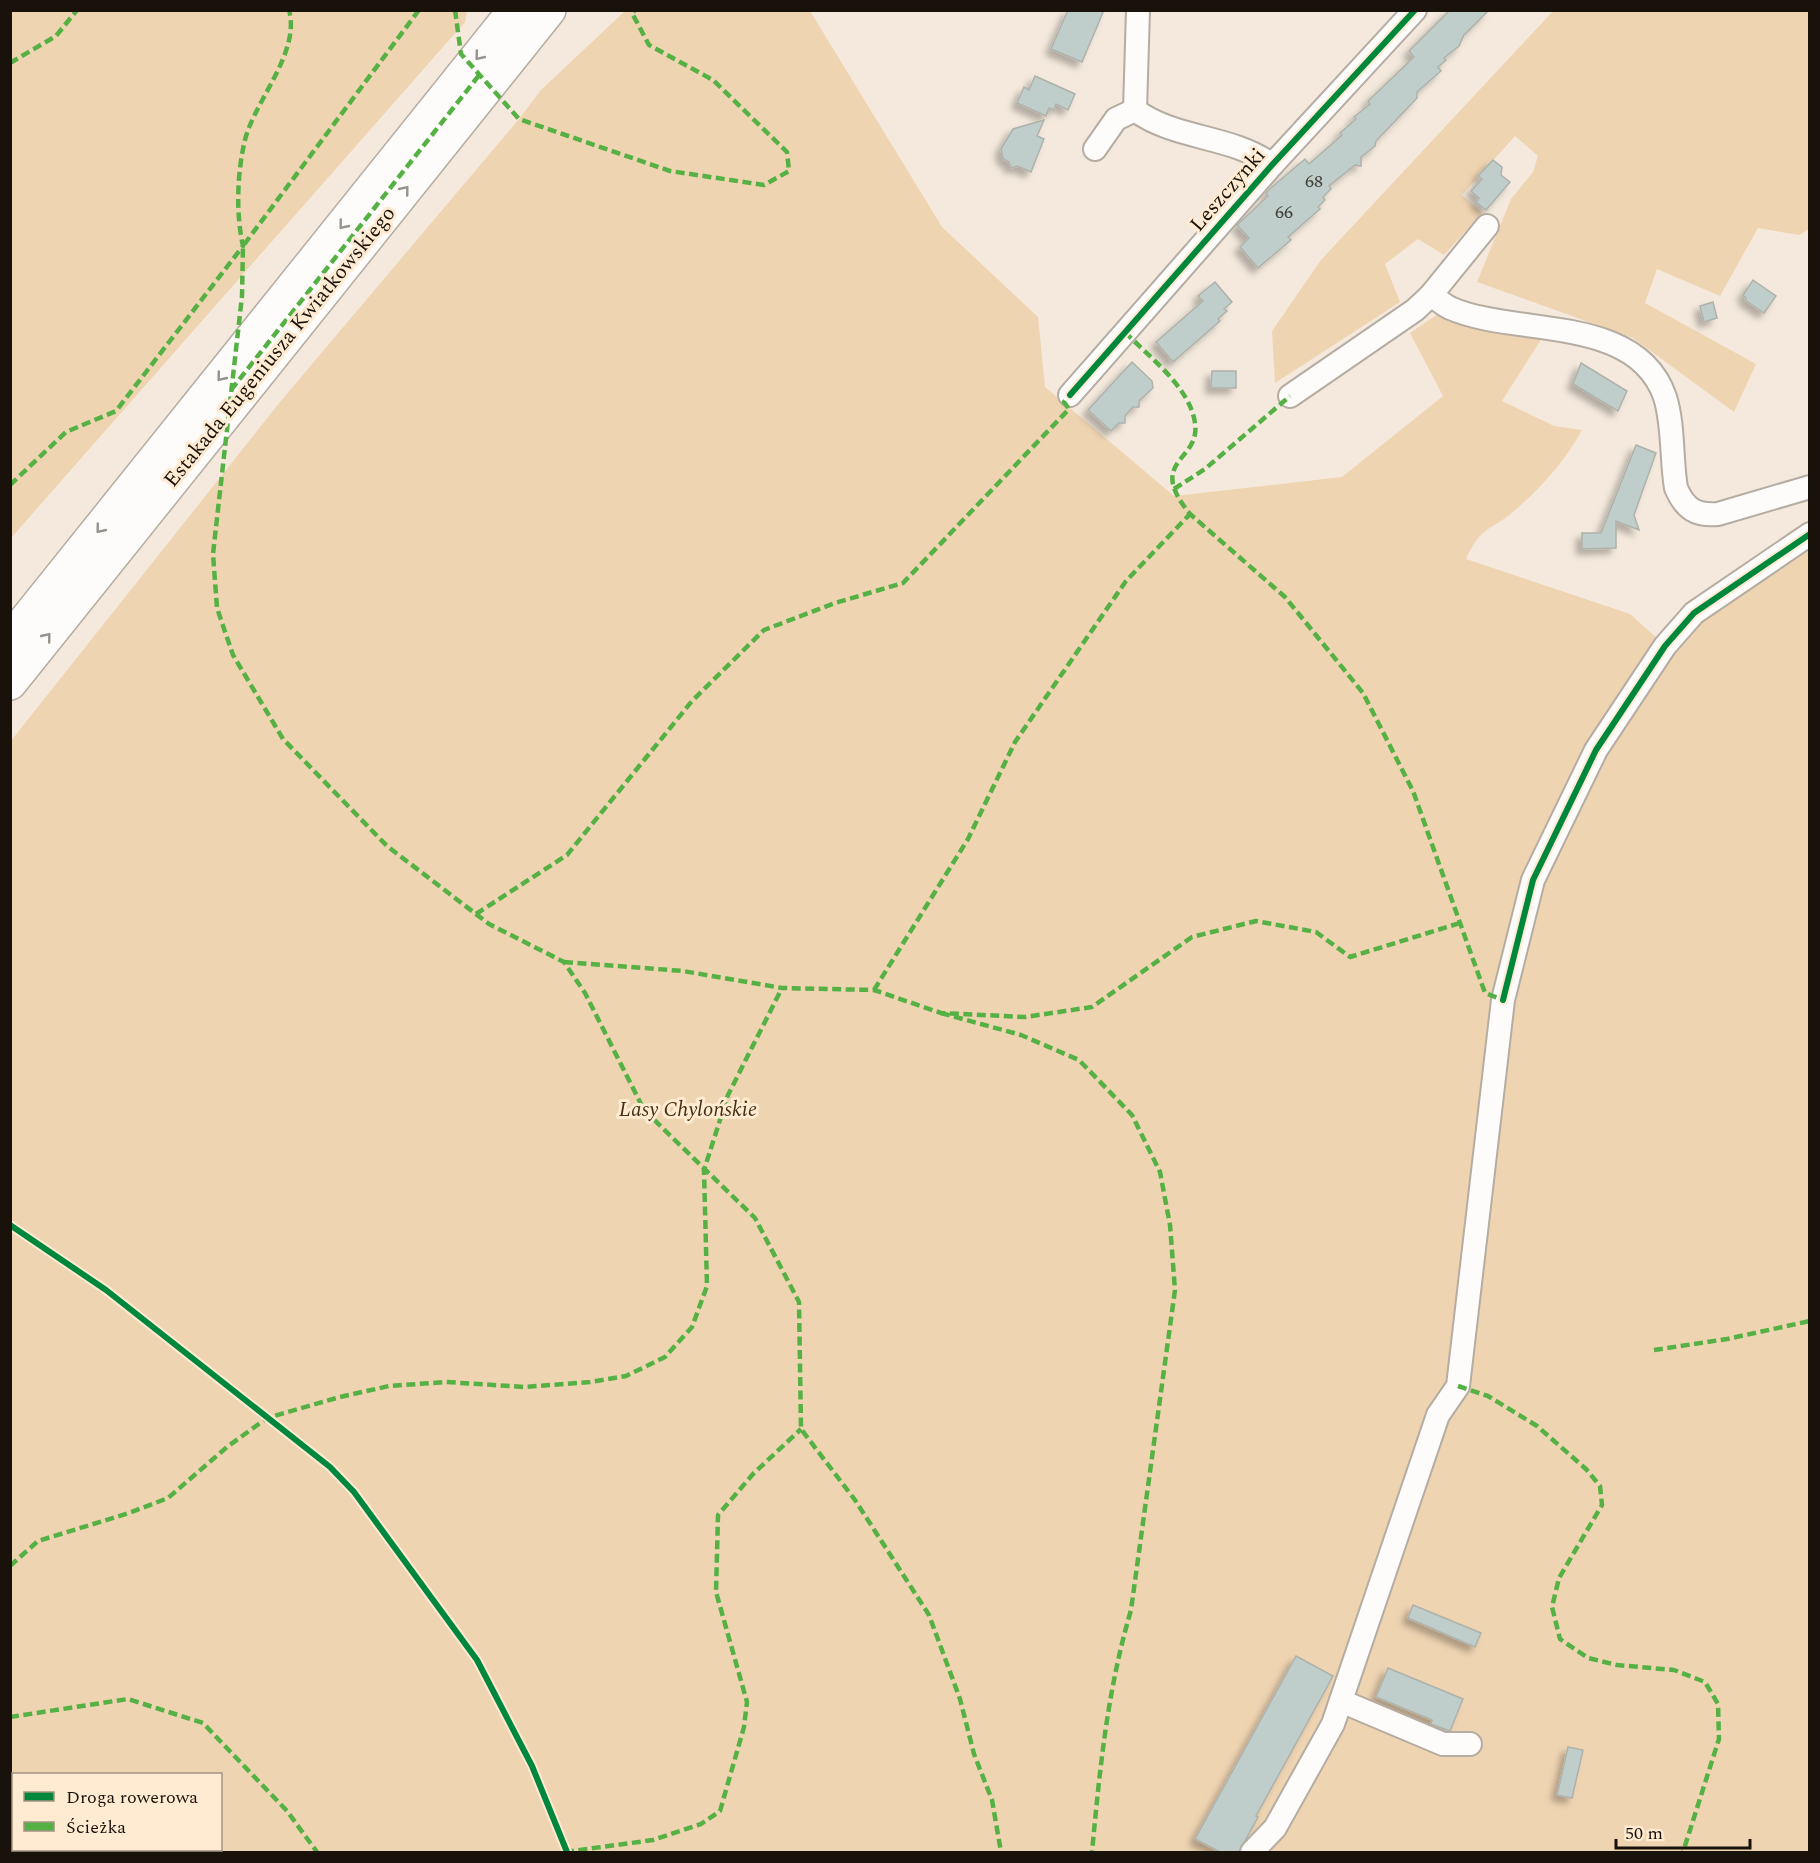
<svg xmlns="http://www.w3.org/2000/svg" width="1820" height="1863" font-family="Spectral,serif">
  <defs>
    <filter id="shadow"><feDropShadow dx="-5.5" dy="5.5" stdDeviation="3" flood-color="#0004"/></filter>
  </defs>
  <rect width="100%" height="100%" fill="#f4e9dc"/>
  <g fill="#efd4b2" fill-rule="evenodd">
    <path d="M11,10L467,11L465,22L11,538Z"/>
    <path d="M1554,10L1809,11V229L1799,235L1758,228L1720,296L1657,269L1645,303L1756,364L1734,412L1633,338L1477,282L1511,199L1533,172L1538,156L1515,136L1462,195L1482,213L1444,255L1418,239L1385,264L1400,302L1275,383L1272,331L1321,260Z"/>
    <path d="M625,11H810L942,227L1038,317L1045,387L1174,496L1342,477L1443,396L1410,333L1438,314L1542,338L1502,401L1554,426L1582,430C1565,461 1541,488 1514,511C1490,532 1481,525 1466,559L1630,614L1658,639L1809,547V1852H11L10,742L280,402L519,119L541,90ZM14,1774H220V1850H14Z"/>
  </g>
  <g fill="#bfceca" stroke="#afb1ab" stroke-width="1.5" filter="url(#shadow)">
    <path d="M1068,10H1104L1082,62L1051,49Z"/>
    <path d="M1450,10H1489L1464,35L1459,46L1444,58L1446,60L1438,67L1441,71L1417,92V98L1376,141L1375,146L1361,157V166L1355,165L1329,186L1331,189L1323,197L1325,200L1318,207L1320,209L1288,237L1291,240L1258,268L1240,247L1249,238L1237,225L1268,196L1266,193L1272,187L1305,159L1309,164L1342,135L1340,133L1356,119L1354,117L1370,104L1368,101L1414,57L1409,51Z"/>
    <path d="M1035,76L1075,94L1068,110L1056,104L1054,110L1049,108L1046,116L1017,103L1024,87L1029,90Z"/>
    <path d="M1044,120L1037,136L1044,139L1031,172L1017,166L1011,168L1009,162L1003,159L1001,149L1013,129Z"/>
    <path d="M1493,160L1502,167L1501,175L1510,182L1486,210L1476,202L1479,198L1471,191L1482,179L1478,176Z"/>
    <path d="M1753,280L1776,296L1764,313L1745,300L1746,298L1743,295Z"/>
    <path d="M1215,282L1232,302L1224,309L1227,311L1218,319L1220,321L1173,362L1156,342L1203,301L1198,296Z"/>
    <path d="M1713,302L1717,318L1704,322L1700,306Z"/>
    <path d="M1132,362L1152,381L1153,388L1139,401V407H1133L1125,416V423H1119L1111,431L1088,410Z"/>
    <path d="M1581,363L1627,391L1618,411L1573,384Z"/>
    <path d="M1212,371H1236V388H1211Z"/>
    <path d="M1636,445L1656,453L1634,515L1639,530L1616,521V548L1582,549V533H1601Z"/>
    <path d="M1413,1605L1481,1633L1475,1647L1408,1618Z"/>
    <path d="M1296,1656L1333,1676L1256,1816L1258,1817L1239,1852H1220L1195,1839Z"/>
    <path d="M1388,1668L1463,1699L1450,1731L1431,1724L1432,1720L1376,1697Z"/>
    <path d="M1568,1747L1583,1750L1572,1798L1557,1795Z"/>
  </g>
  <g fill="none" stroke-linecap="round" stroke-linejoin="round">
    <defs>
      <g id="minor">
        <path d="M1138,10L1135,110C1175,140 1232,135 1272,165"/>
        <path d="M1095,149L1116,119L1135,110"/>
        <path d="M1431,295C1437,299 1444,305 1450,308C1515,337 1636,313 1665,397C1674,426 1671,459 1676,488C1685,509 1696,516 1718,514L1810,487"/>
        <path d="M1070,395L1272,165L1415,10"/>
        <path d="M1290,396L1415,310L1431,295L1487,226"/>
        <path d="M1341,1701L1443,1744H1470"/>
        <path d="M1252,1852L1275,1828L1333,1724L1438,1415L1458,1386L1503,1000L1533,880L1596,750L1665,646L1694,613L1810,534"/>
      </g>
      <g id="highway">
        <path d="M10,640L515,10"/>
        <path d="M10,683L549,10"/>
      </g>
    </defs>
    <use href="#minor" stroke="#b5aca2" stroke-width="26"/>
    <use href="#highway" stroke="#b5aca2" stroke-width="36"/>
    <use href="#minor" stroke="#fdfcfa" stroke-width="22"/>
    <use href="#highway" stroke="#fdfcfa" stroke-width="33"/>
    <g stroke="#55b144" stroke-width="4.5" stroke-dasharray="9 4.5" stroke-linecap="butt">
      <path d="M419,10L243,246L242,296L213,554L217,608L233,655L283,739L387,846L489,924L564,962L585,993L644,1110L755,1218L799,1302L801,1429L855,1500L929,1615L960,1699L974,1754L992,1800L1001,1852"/>
      <path d="M455,10L461,54L519,119L670,171L764,185L789,171L787,152L713,80L649,45L632,13L635,10"/>
      <path d="M10,63L56,36L77,10"/>
      <path d="M1125,332C1149,357 1190,387 1195,423C1201,462 1145,459 1190,514L1285,597L1363,693L1413,791L1485,993L1503,1000"/>
      <path d="M231,390L480,74"/>
      <path d="M10,485L66,432L116,411L243,246C236,214 237,177 244,144C252,103 301,54 289,10"/>
      <path d="M1174,489L1205,469L1290,396"/>
      <path d="M476,914L567,855L692,701L764,630L835,603L903,583L1069,409L1064,402L1070,395"/>
      <path d="M564,962L683,971L782,988L874,990L941,1013L1025,1017L1092,1007L1192,937L1256,921L1316,932L1350,957L1460,923"/>
      <path d="M874,990L968,839L1015,742L1126,581L1190,514"/>
      <path d="M941,1013L1021,1035L1079,1060L1132,1115L1160,1172L1170,1225L1175,1290L1131,1610C1107,1692 1100,1768 1092,1852"/>
      <path d="M1654,1350L1727,1339L1810,1321"/>
      <path d="M1458,1386L1488,1396L1537,1426L1586,1469L1600,1486L1602,1505L1559,1578L1552,1607L1560,1639L1588,1658L1617,1665L1674,1670L1705,1682L1718,1704L1719,1739L1683,1852"/>
      <path d="M10,1566L38,1541L129,1513L168,1498L227,1447L267,1418L340,1397L389,1386L446,1382L525,1387L590,1382L626,1376L665,1357L692,1327L707,1286L704,1170L728,1095L782,988"/>
      <path d="M10,1717L128,1699L203,1723L287,1811L317,1852"/>
      <path d="M565,1852L653,1840L701,1824L720,1811L744,1727L747,1702L716,1592L718,1515L753,1474L801,1429"/>
    </g>
    <defs>
      <g id="cycleway">
        <path d="M1070,395L1272,165L1415,10"/>
        <path d="M1503,1000L1533,880L1596,750L1665,646L1694,613L1810,534"/>
        <path d="M10,1225L106,1290L330,1467L354,1492L477,1660L532,1766L567,1852"/>
      </g>
    </defs>
    <use href="#cycleway" stroke="#ffead2" stroke-width="10"/>
    <use href="#cycleway" stroke="#00873e" stroke-width="6"/>
  </g>
  <defs><path id="oneway-chevron" d="M-2-3.5L2.5 0L-2 3.5" fill="none" stroke-width="1.6" stroke-linecap="round" stroke-linejoin="round" transform="scale(1.5)"/></defs>
  <g stroke="#96938e">
    <use href="#oneway-chevron" transform="translate(479 56) rotate(129)"/>
    <use href="#oneway-chevron" transform="translate(405 190) rotate(-51)"/>
    <use href="#oneway-chevron" transform="translate(343 225) rotate(129)"/>
    <use href="#oneway-chevron" transform="translate(221 377) rotate(129)"/>
    <use href="#oneway-chevron" transform="translate(100 529) rotate(129)"/>
    <use href="#oneway-chevron" transform="translate(47 637) rotate(-51)"/>
  </g>
  <g text-anchor="middle" dominant-baseline="central" stroke-width="6" stroke-linejoin="round" paint-order="stroke">
    <g font-size="18" fill="#42413a">
      <text x="1314" y="181">68</text>
      <text x="1284" y="212">66</text>
    </g>
    <g font-size="21" fill="#19120a" stroke="#ffead2">
      <text transform="translate(1228 190) rotate(-49)">Leszczynki</text>
      <text transform="translate(280 347) rotate(-51)">Estakada Eugeniusza Kwiatkowskiego</text>
    </g>
    <g font-size="21" font-style="italic" fill="#453014" stroke="#ffead2">
      <text x="688" y="1110">Lasy Chylońskie</text>
    </g>
  </g>
  <rect width="1820" height="1863" fill="none" stroke="#19120a" stroke-width="24"/>
  <rect x="12" y="1773" width="210" height="78" fill="#ffead2" stroke="#a39482" stroke-width="1.5"/>
  <rect x="24" y="1792" width="30" height="9" fill="#00873e" stroke="#a39482" stroke-width="1.5"/>
  <text x="66" y="1803" font-size="18" fill="#19120a">Droga rowerowa</text>
  <rect x="24" y="1822" width="30" height="9" fill="#55b144" stroke="#a39482" stroke-width="1.5"/>
  <text x="66" y="1833" font-size="18" fill="#19120a">Ścieżka</text>
  <path d="M1616 1839v9h134v-9" fill="none" stroke="#19120a" stroke-width="3"/>
  <text x="1625" y="1839" font-size="18" fill="#19120a" stroke="#ffead2" stroke-width="4.5" paint-order="stroke">50 m</text>
</svg>
